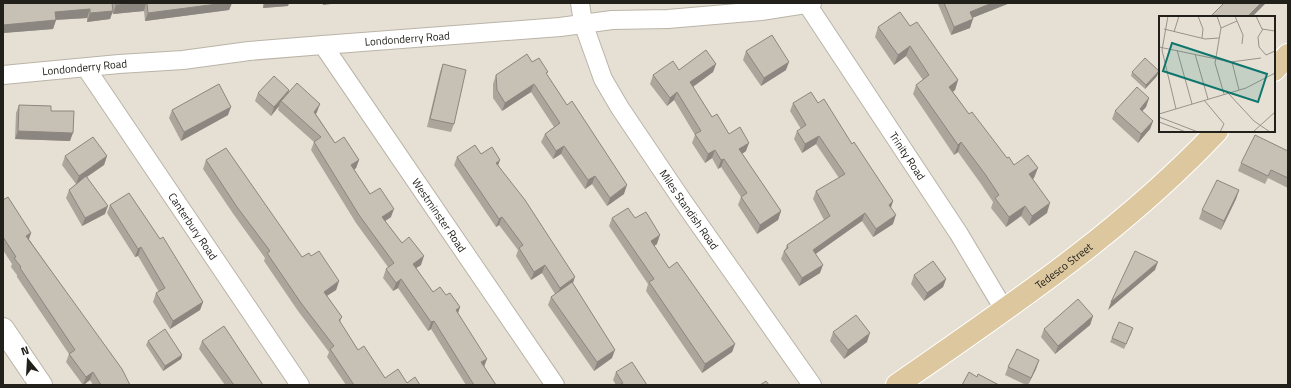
<svg xmlns="http://www.w3.org/2000/svg" width="1291" height="388" font-family="'Titillium Web',sans-serif">
  <rect width="100%" height="100%" fill="#e6e0d4"/>
  <g fill="none" stroke-linecap="round" stroke-linejoin="round">
    <defs>
      <g id="street">
        <path id="s1" d="M580,3L583,23L603,79L620,108L682,200L812,385"/>
        <path id="s2" d="M807,4L959,234L1005,311"/>
        <path id="s3" d="M323,45L555,385"/>
        <path id="s4" d="M86,68L300,385"/>
        <path id="s5" d="M3,75L119,64L183,60L249,51L323,45L560,27L612,20L668,19L761,11L812,3"/>
      </g>
      <path id="secondary" d="M3,329L41,385"/>
      <g id="primary">
        <path d="M1274,70L1288,55"/>
        <path id="s6" d="M897,385C1009,307 1123,231 1217,131"/>
      </g>
    </defs>
    <use href="#street" stroke="#bab4a8" stroke-width="20"/>
    <use href="#secondary" stroke="#bab4a8" stroke-width="24"/>
    <use href="#primary" stroke="#fff" stroke-width="24"/>
    <use href="#street" stroke="#fff" stroke-width="18"/>
    <use href="#secondary" stroke="#fff" stroke-width="22"/>
    <use href="#primary" stroke="#dcc79e" stroke-width="22"/>
  </g>
  <g fill="#aba59c">
    <path d="M3,3H232L229,10L145,21L144,11L113,14L112,12L110,19L87,22V18L56,20L53,29L3,33Z"/>
    <path d="M263,3H289L288,6L263,8Z"/>
    <path d="M938,3H1010L972,18L970,28L951,35L938,4Z"/>
    <path d="M910,26L958,80L955,90L953,92L969,114L1007,158L1014,165L1034,178L1032,179L1047,213L1029,226L1021,216L1006,227L991,208L993,202L981,184L958,152L954,155L913,94L916,85L923,80L906,56L894,65L875,37L878,27Z"/>
    <path d="M746,51L786,70L761,86L743,60Z"/>
    <path d="M443,64L454,124L451,132L427,127L440,72Z"/>
    <path d="M716,64L713,72L693,87L712,117L746,151L742,154L781,211L778,220L757,234L738,205L741,197L721,167L718,169L712,158L705,163L692,143L695,135L674,100L667,106L650,84L653,75Z"/>
    <path d="M1132,72L1157,76L1145,89L1131,76Z"/>
    <path d="M496,75H547L624,194L607,206L592,184L585,189L561,154L553,159L541,142L545,134L554,127L531,92L502,111L493,98V84Z"/>
    <path d="M289,90L288,93L317,112L316,114L335,143L359,160L356,168L354,170L370,194L391,217L385,221L402,243L421,265L416,268L433,292L446,295L460,307L458,313L484,366L496,385H466L431,329L428,331L398,288L393,291L383,278L386,269L388,267L356,223L311,150L314,142L278,110L279,106L271,116L255,101L258,93Z"/>
    <path d="M1149,98L1146,107L1142,111L1153,121L1150,129L1138,143L1112,119L1115,111Z"/>
    <path d="M793,103H818L852,144L893,201L891,208L893,224L873,237L862,221L815,254L820,273L799,286L781,259L784,251L785,250L787,245L824,220L813,199L816,191L839,178L816,144L802,153L794,139L797,131L801,129L790,111Z"/>
    <path d="M19,105L51,111L70,141L15,139L16,113Z"/>
    <path d="M172,110L228,115L181,141L169,118Z"/>
    <path d="M1288,151V188L1268,178L1265,184L1238,171L1241,163Z"/>
    <path d="M481,154L499,166L572,284L612,358L594,371L548,305L551,297L555,294L542,273L531,280L516,256L518,250L499,225L496,227L454,165L457,157Z"/>
    <path d="M65,156H107L104,165L87,177L105,214L82,226L66,198L69,190L76,184L62,165Z"/>
    <path d="M206,160L302,257L311,256L339,281L336,290L327,296L342,317L340,322L358,350L385,378L420,385H346L327,357L329,352L298,311L264,261L265,258L234,215L203,169Z"/>
    <path d="M1239,190L1236,199L1221,230L1199,219L1202,210Z"/>
    <path d="M3,200L31,233L29,239L130,385H93L90,380L84,385H83L66,362L69,354L17,277V275L11,267L12,264L3,250Z"/>
    <path d="M110,205L160,239L203,302L200,310L170,329L153,302L156,293L159,292L138,256L135,257L107,213Z"/>
    <path d="M612,218H635L657,244L654,246L669,268L735,344L732,352L702,373L646,291L648,284L609,226Z"/>
    <path d="M914,275L946,279L943,287L924,301L911,284Z"/>
    <path d="M1093,316L1090,325L1055,354L1041,337L1044,329Z"/>
    <path d="M833,332L867,342L844,359L830,341Z"/>
    <path d="M1132,332L1124,349L1110,342L1112,338Z"/>
    <path d="M148,341L182,355L181,359L163,371L146,345Z"/>
    <path d="M202,341L263,385H225L199,349Z"/>
    <path d="M1039,360L1036,369L1028,385H1026L1005,375L1008,367Z"/>
    <path d="M616,372L647,385H616L613,380Z"/>
  </g>
  <g fill="#8b867f">
    <path d="M141,3H146L144,11L113,14L116,5Z"/>
    <path d="M225,3H232L229,10L145,21L148,13Z"/>
    <path d="M265,3H289L288,6L263,8Z"/>
    <path d="M323,3H339L323,5Z"/>
    <path d="M992,3H1010L967,20L970,12Z"/>
    <path d="M1261,3H1266L1252,17H1247Z"/>
    <path d="M90,9L87,18L52,20L55,12Z"/>
    <path d="M113,11L110,19L87,22L90,13Z"/>
    <path d="M973,19L970,28L951,35L954,27Z"/>
    <path d="M56,20L53,29L3,33V25Z"/>
    <path d="M910,46L906,56L894,65L898,55Z"/>
    <path d="M789,62L786,70L761,86L764,78Z"/>
    <path d="M716,64L713,72L687,91L690,82Z"/>
    <path d="M1159,71L1157,76L1145,89L1146,85Z"/>
    <path d="M958,80L955,90L946,96L949,87Z"/>
    <path d="M534,84L531,92L502,111L505,103Z"/>
    <path d="M289,90L286,98L281,101L279,106L271,116L274,107Z"/>
    <path d="M677,92L674,100L667,106L670,98Z"/>
    <path d="M1149,98L1146,107L1137,117L1140,109Z"/>
    <path d="M320,104L317,112L311,120L314,112Z"/>
    <path d="M231,107L228,115L181,141L184,132Z"/>
    <path d="M1153,121L1150,129L1138,143L1141,134Z"/>
    <path d="M18,131L73,133L70,141L15,139Z"/>
    <path d="M819,136L816,144L802,153L805,144Z"/>
    <path d="M961,142L958,152L954,155L958,145Z"/>
    <path d="M749,143L746,151L736,158L739,149Z"/>
    <path d="M564,146L561,154L553,159L556,151Z"/>
    <path d="M715,150L712,158L705,163L708,154Z"/>
    <path d="M107,156L104,165L76,184L79,176Z"/>
    <path d="M724,159L721,167L718,169L721,160Z"/>
    <path d="M359,160L356,168L348,174L351,165Z"/>
    <path d="M500,160L497,169L496,163Z"/>
    <path d="M1038,168L1034,178L1026,184L1029,174Z"/>
    <path d="M595,176L592,184L585,189L588,180Z"/>
    <path d="M627,185L624,194L607,206L610,198Z"/>
    <path d="M1239,190L1236,199L1221,230L1224,221Z"/>
    <path d="M893,201L890,210L889,205Z"/>
    <path d="M1050,203L1047,213L1029,226L1032,216Z"/>
    <path d="M108,206L105,214L82,226L85,218Z"/>
    <path d="M1025,206L1021,216L1006,227L1009,217Z"/>
    <path d="M394,209L391,217L379,225L382,217Z"/>
    <path d="M781,211L778,220L757,234L760,225Z"/>
    <path d="M865,213L862,221L810,258L813,250Z"/>
    <path d="M896,215L893,224L873,237L876,229Z"/>
    <path d="M502,217L499,225L496,227L499,219Z"/>
    <path d="M31,233L28,241L26,236Z"/>
    <path d="M660,235L657,244L648,250L651,241Z"/>
    <path d="M141,247L138,256L135,257L138,249Z"/>
    <path d="M424,256L421,265L410,272L413,264Z"/>
    <path d="M1158,262L1155,270L1108,310L1111,302Z"/>
    <path d="M545,265L542,273L531,280L534,272Z"/>
    <path d="M823,265L820,273L799,286L802,278Z"/>
    <path d="M575,277L572,286L557,296L560,288Z"/>
    <path d="M401,279L398,288L393,291L396,283Z"/>
    <path d="M946,279L943,287L924,301L927,293Z"/>
    <path d="M339,281L336,290L320,300L324,292Z"/>
    <path d="M203,302L200,310L170,329L173,321Z"/>
    <path d="M460,307L457,316L456,310Z"/>
    <path d="M1093,316L1090,325L1055,354L1058,346Z"/>
    <path d="M434,321L431,329L428,331L431,322Z"/>
    <path d="M870,333L867,342L844,359L848,350Z"/>
    <path d="M735,344L732,352L702,373L705,364Z"/>
    <path d="M615,350L612,358L594,371L597,362Z"/>
    <path d="M182,355L181,359L163,371L165,366Z"/>
    <path d="M487,359L484,367L481,362Z"/>
    <path d="M1039,360L1036,369L1028,385L1031,378Z"/>
    <path d="M93,372L90,380L83,385L86,377Z"/>
  </g>
  <g fill="#c7c0b5" stroke="#8b867f">
    <path d="M3,3H112L113,11L90,13V9L55,12L56,20L3,25Z"/>
    <path d="M115,3H141L116,5Z"/>
    <path d="M147,3H225L148,13Z"/>
    <path d="M944,3H992L970,12L973,19L954,27Z"/>
    <path d="M1224,3H1261L1247,17H1210Z"/>
    <path d="M900,12L910,26L917,22L958,80L949,87L969,114L972,112L1007,158L1009,157L1014,165L1028,155L1038,168L1029,174L1050,203L1032,216L1025,206L1009,217L995,198L999,195L985,174L961,142L958,145L916,85L929,75L910,46L898,55L878,27Z"/>
    <path d="M772,35L789,62L764,78L746,51Z"/>
    <path d="M706,50L716,64L690,82L712,117L717,114L729,134L740,127L749,143L739,149L781,211L760,225L741,197L747,193L724,159L721,160L715,150L708,154L695,134L701,131L677,92L670,98L653,75L673,61L679,70Z"/>
    <path d="M527,54L532,62L539,58L548,72L546,73L567,105L572,101L627,185L610,198L595,176L588,180L564,146L556,151L545,134L560,123L534,84L505,103L497,90L496,75Z"/>
    <path d="M1145,58L1159,71L1146,85L1132,72Z"/>
    <path d="M443,64L466,70L454,124L430,119Z"/>
    <path d="M274,76L289,90L274,107L258,93Z"/>
    <path d="M297,83L320,104L314,112L335,143L344,137L359,160L351,165L370,194L380,188L394,209L382,217L402,243L409,237L424,256L413,264L433,292L440,287L446,295L450,293L460,307L456,310L487,359L481,362L496,385H474L434,321L431,322L401,279L396,283L386,269L394,263L359,215L314,142L321,137L281,101Z"/>
    <path d="M219,84L231,107L184,132L172,110Z"/>
    <path d="M1137,87L1149,98L1140,109L1153,121L1141,134L1115,111Z"/>
    <path d="M811,92L818,103L824,99L852,144L854,142L893,201L889,205L896,215L876,229L865,213L813,250L823,265L802,278L784,251L788,248L787,245L830,216L816,191L845,174L819,136L805,144L797,131L806,125L793,103Z"/>
    <path d="M19,105L51,106V111H74L73,133L18,131Z"/>
    <path d="M1255,135L1288,151V178L1271,170L1268,176L1241,163Z"/>
    <path d="M93,137L107,156L79,176L65,156Z"/>
    <path d="M475,145L481,154L492,147L500,160L496,163L525,200L575,277L560,288L545,265L534,272L519,248L523,245L502,217L499,219L457,157Z"/>
    <path d="M226,148L302,257L309,253L311,256L319,251L339,281L324,292L342,317L339,320L358,350L364,346L385,378L398,369L407,383L415,377L420,385H354L330,349L334,346L301,303L267,253L270,251L237,207L206,160Z"/>
    <path d="M86,176L108,206L85,218L69,190Z"/>
    <path d="M1217,180L1239,190L1224,221L1202,210Z"/>
    <path d="M129,193L160,239L163,237L203,302L173,321L156,293L165,288L141,247L138,249L110,205Z"/>
    <path d="M8,197L31,233L26,236L122,369L130,385H101L93,372L86,377L69,354L75,350L20,268L21,267L14,258L16,257L3,237V200Z"/>
    <path d="M628,208L635,218L646,212L660,235L651,241L669,268L677,262L735,344L705,364L649,282L654,279L612,218Z"/>
    <path d="M1135,251L1158,262L1111,302Z"/>
    <path d="M933,261L946,279L927,293L914,275Z"/>
    <path d="M572,282L615,350L597,362L551,297Z"/>
    <path d="M1078,299L1093,316L1058,346L1044,329Z"/>
    <path d="M856,315L870,333L848,350L833,332Z"/>
    <path d="M1119,322L1133,328L1126,344L1112,338Z"/>
    <path d="M224,326L263,385H234L202,341Z"/>
    <path d="M165,329L182,355L165,366L148,341Z"/>
    <path d="M1017,349L1039,360L1031,378L1008,367Z"/>
    <path d="M632,362L647,385H619L623,383L616,372Z"/>
    <path d="M969,372L977,377L978,374L999,385H962Z"/>
    <path d="M766,381L769,385H760Z"/>
  </g>
  <g text-anchor="middle" dominant-baseline="central" stroke-width="3" stroke-linejoin="round" paint-order="stroke">
    <g font-size="11" fill="#22201b" stroke="#fff">
      <text stroke="none"><textPath href="#s5" startOffset="406">Londonderry Road</textPath></text>
      <text stroke="none"><textPath href="#s5" startOffset="82">Londonderry Road</textPath></text>
      <text stroke="none"><textPath href="#s2" startOffset="182">Trinity Road</textPath></text>
      <text stroke="none"><textPath href="#s1" startOffset="236">Miles Standish Road</textPath></text>
      <text stroke="none"><textPath href="#s3" startOffset="206">Westminster Road</textPath></text>
      <text stroke="none"><textPath href="#s4" startOffset="191">Canterbury Road</textPath></text>
      <text stroke="none"><textPath href="#s6" startOffset="205">Tedesco Street</textPath></text>
    </g>
  </g>
  <g transform="translate(1159 16)">
    <rect width="116" height="116" fill="#e6e0d4"/>
    <path fill="none" stroke="#98938a" stroke-width="1" d="M9,0L3,34L17,93M39,0L44,13L43,22M58,0L62,12L56,47L65,78M97,0L103,13L116,15M78,5L84,19L83,28M62,12L78,5L76,0M5,13L46,23L60,22M104,13L99,21L100,31L107,39L116,35M15,16L20,0M0,31L72,46L102,42M18,34L33,88M36,38L49,83M73,46L80,74M69,77L95,105L111,116M45,84L65,108L61,116M0,98L87,72L116,57M0,101L39,116M0,106L27,116M94,116L116,96"/>
    <path fill="#0f766e" fill-opacity="0.15" stroke="#0f766e" stroke-width="2" d="M13,27L108,58L99,86L4,55Z"/>
    <rect width="116" height="116" fill="none" stroke="#22201b" stroke-width="2"/>
  </g>
  <rect width="1291" height="388" fill="none" stroke="#22201b" stroke-width="8"/>
  <g transform="translate(28 360) rotate(342)" stroke="#ffffff" stroke-width="3" paint-order="stroke">
  <path d="M0-3L7 15L0 10L-7 15Z" fill="#22201b"/>
  <text y="-6" font-size="11" font-weight="bold" text-anchor="middle" fill="#22201b">N</text>
  </g>
</svg>
